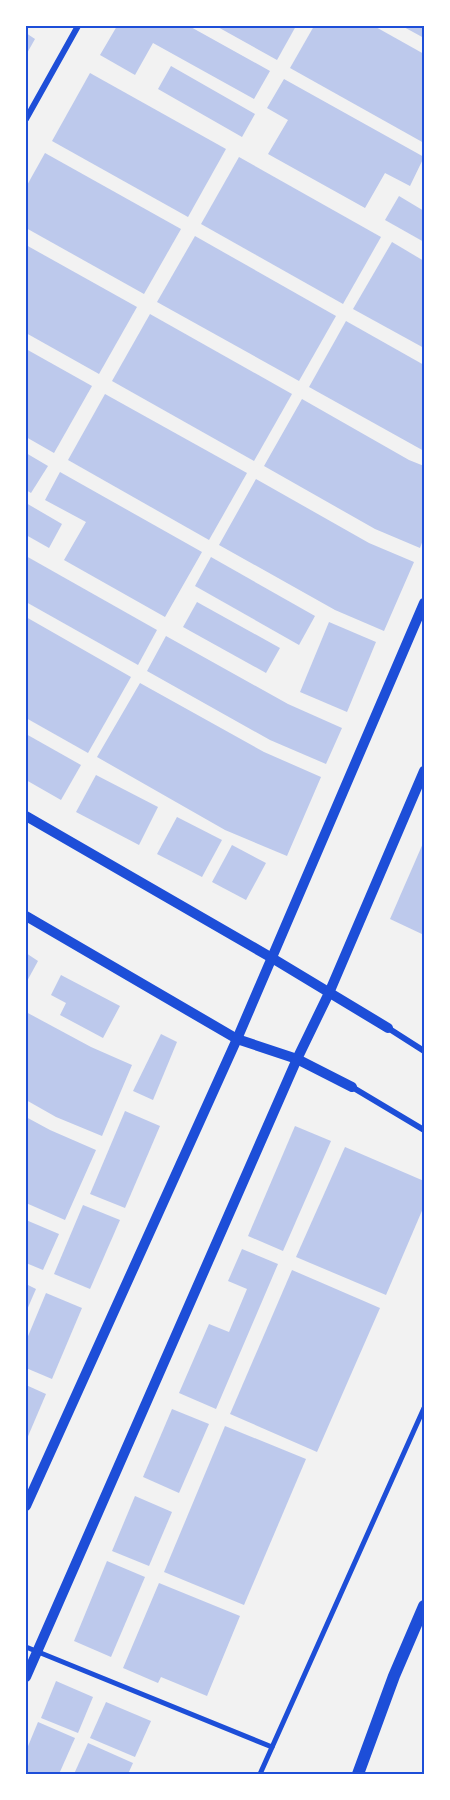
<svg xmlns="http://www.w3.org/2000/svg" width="450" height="1800" font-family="Literata,serif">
  <rect width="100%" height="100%" fill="#f2f2f2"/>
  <g fill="#bdc9ec">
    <path d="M117,26H189L270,71L254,99L153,43L135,75L100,55Z"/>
    <path d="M216,26H296L277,60Z"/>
    <path d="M314,26H374L424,54V143L290,68Z"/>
    <path d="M402,26H424V38Z"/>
    <path d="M26,33L35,39L26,55Z"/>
    <path d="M171,66L255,114L242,137L158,89Z"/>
    <path d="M90,73L226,149L188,217L52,141Z"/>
    <path d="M284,79L424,157L410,186L385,173L365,208L268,154L288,120L267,108Z"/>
    <path d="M45,153L181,229L144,294L26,228V187Z"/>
    <path d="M239,157L381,237L343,304L201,224Z"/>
    <path d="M399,196L424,211V242L385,220Z"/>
    <path d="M195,236L336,316L299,381L157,302Z"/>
    <path d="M392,242L424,261V348L353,309Z"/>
    <path d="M26,245L137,307L99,374L26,333Z"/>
    <path d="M150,314L292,394L254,461L112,381Z"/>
    <path d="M346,321L424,365V451L309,387Z"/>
    <path d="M26,349L92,386L54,453L26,437Z"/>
    <path d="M105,394L247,473L209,540L68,460Z"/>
    <path d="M302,399L409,460L424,466V537L420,548L375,529L264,466Z"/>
    <path d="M26,453L48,466L31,493L26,490Z"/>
    <path d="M60,472L202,552L165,617L64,560L86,522L45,500Z"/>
    <path d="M256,479L369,543L414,562L384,631L335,610L219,545Z"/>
    <path d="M26,503L62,524L49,548L26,535Z"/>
    <path d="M26,556L157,630L138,665L26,602Z"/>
    <path d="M211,557L315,616L299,645L195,586Z"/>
    <path d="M197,602L280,648L266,673L183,627Z"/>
    <path d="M26,617L131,677L88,753L26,718Z"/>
    <path d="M329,622L376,642L347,712L300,692Z"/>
    <path d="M166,636L288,704L342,728L326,764L270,740L147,671Z"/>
    <path d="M140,683L264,752L321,777L287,856L225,830L97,757Z"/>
    <path d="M26,734L81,765L61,800L26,780Z"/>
    <path d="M96,775L158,807L139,845L76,812Z"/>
    <path d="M177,817L222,840L202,877L157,854Z"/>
    <path d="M424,841V935L390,919Z"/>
    <path d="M232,845L266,863L246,900L212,882Z"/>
    <path d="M26,953L38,961L26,983Z"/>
    <path d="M61,975L120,1006L103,1038L60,1015L66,1003L51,995Z"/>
    <path d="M26,1012L91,1047L132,1065L102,1136L56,1117L26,1100Z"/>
    <path d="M161,1034L177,1042L153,1100L133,1091Z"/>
    <path d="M125,1111L160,1126L125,1208L90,1194Z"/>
    <path d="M26,1117L50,1130L96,1150L65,1220L26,1203Z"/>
    <path d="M295,1126L331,1141L283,1251L248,1236Z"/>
    <path d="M345,1147L424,1181V1206L386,1295L296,1257Z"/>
    <path d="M83,1205L120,1220L90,1289L54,1274Z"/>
    <path d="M26,1220L59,1234L43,1270L26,1263Z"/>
    <path d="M242,1249L278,1264L216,1409L179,1393L209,1324L229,1332L247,1289L228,1281Z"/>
    <path d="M292,1270L380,1308L317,1452L230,1414Z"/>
    <path d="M26,1284L36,1289L26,1312Z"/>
    <path d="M46,1293L82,1308L52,1379L26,1368V1341Z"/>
    <path d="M26,1385L46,1394L26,1441Z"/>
    <path d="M172,1409L209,1424L179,1493L143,1477Z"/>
    <path d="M225,1426L306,1459L244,1605L164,1572Z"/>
    <path d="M135,1496L172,1512L149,1566L112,1551Z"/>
    <path d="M107,1561L145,1577L111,1657L74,1641Z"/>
    <path d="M159,1583L240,1616L207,1696L161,1677L158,1683L123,1668Z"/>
    <path d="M56,1681L93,1697L78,1733L41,1718Z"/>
    <path d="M106,1702L151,1721L135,1757L90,1738Z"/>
    <path d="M38,1722L75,1738L59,1774H26V1751Z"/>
    <path d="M88,1743L133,1763L128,1774H74Z"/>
  </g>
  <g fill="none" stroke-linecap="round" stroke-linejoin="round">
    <g stroke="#1d4ed8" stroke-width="5">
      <path d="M26,1647L272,1747"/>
      <path d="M260,1774L424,1408"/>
    </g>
    <g stroke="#1d4ed8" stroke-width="6">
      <path d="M26,119L78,26"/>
      <path d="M388,1028L424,1051"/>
      <path d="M352,1087L424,1130"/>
    </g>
    <g stroke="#1d4ed8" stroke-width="10">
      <path d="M26,816L272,958L388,1028"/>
      <path d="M26,916L237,1039L297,1059L352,1087"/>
      <path d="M26,1506L237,1039L424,603"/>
      <path d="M26,1677L297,1059L329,993L424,771"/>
    </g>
    <path stroke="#1d4ed8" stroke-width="12" d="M358,1774L394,1676L424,1606"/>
  </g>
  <rect width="450" height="1800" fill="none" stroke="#ffffff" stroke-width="54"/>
  <rect x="27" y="27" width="396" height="1746" fill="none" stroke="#1d4ed8" stroke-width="2"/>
</svg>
